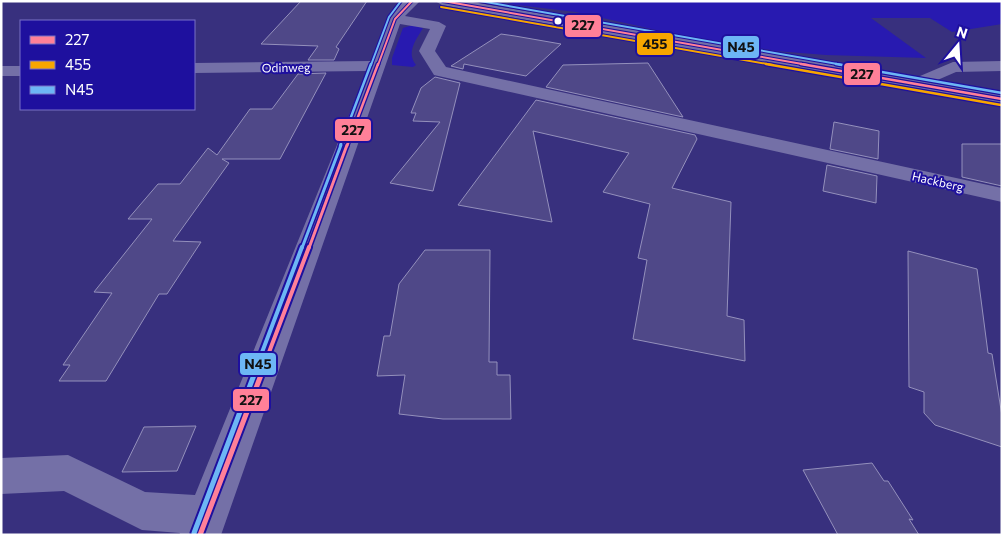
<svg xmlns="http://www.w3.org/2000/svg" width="1003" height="536" font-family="Commissioner,sans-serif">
  <rect width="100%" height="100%" fill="#38307e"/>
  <g fill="#281ab0">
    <path d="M516,1H1002V24L952,32L930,18H871L926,58L826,55L776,51L665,32L576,12L507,4Z"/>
    <path d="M413,25L423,28C416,40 406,52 416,65L413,67L392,65V58L403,28Z"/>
  </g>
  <g fill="#4f4888" stroke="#9490bc">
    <path d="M301,1H367L336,47L339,49L334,60H308L318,46L261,44Z"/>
    <path d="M501,34L515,36L561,44L526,76L464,64L463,69L451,66Z"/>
    <path d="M648,63L683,117L546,87L563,65Z"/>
    <path d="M326,73L280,159H222L229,163L173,241L201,242L167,294H159L106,381H59L70,365H63L112,293L94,292L152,219H128L158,184H180L208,148L217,155L250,109H272L298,74Z"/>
    <path d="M435,77L460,83L433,191L390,183L440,122L413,121L416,113H411L421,88Z"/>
    <path d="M536,100L695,135L697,139L672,188L731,202L727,316L744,320L745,361L633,339L647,260L638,258L650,204L603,192L629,153L533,131L552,222L458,205Z"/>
    <path d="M834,122L879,131L878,159L830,149Z"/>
    <path d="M962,144H1002V186L962,177Z"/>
    <path d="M827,165L877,176L876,203L823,191Z"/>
    <path d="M425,250H490L489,362H497V375H510L511,419H443L399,414L405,375L377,376L384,336H390L399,284Z"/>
    <path d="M908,251L977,269L988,353L992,354L1002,416V447L935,425L924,413V392L909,387Z"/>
    <path d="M196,426L177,471L122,472L144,427Z"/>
    <path d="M872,463L884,481H888L913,520L909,519L919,535H838L803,470Z"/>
  </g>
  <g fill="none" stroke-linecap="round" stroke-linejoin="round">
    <g fill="#7470a7" fill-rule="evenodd">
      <path d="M402,1H420L405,16L439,22L446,26L435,51L446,67L1002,188V202L434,75L419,51L430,29L400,24L221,535H179L180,533L142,530L64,491L1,494V458L68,455L145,492L195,495L367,71L194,73V63L371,61L388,19Z"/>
      <path d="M1002,61V71L956,72L919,88L913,87L910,83L913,79L953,62Z"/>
      <rect x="1" y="66" width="20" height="10"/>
    </g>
    <path fill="#746fa6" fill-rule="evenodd" d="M435,1H467L1002,93V105L442,5Z"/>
    <defs>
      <g id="bus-1-far4">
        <path d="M443,1L808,65"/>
        <path d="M378,65L395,19L412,1"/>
      </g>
      <g id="bus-1-far3">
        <path d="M801,64L1002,99"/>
        <path d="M347,146L378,64"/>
      </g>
      <path id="bus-1-far2" d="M309,248L347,145"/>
      <path id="bus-1-far1" d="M260,376L309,247"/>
      <path id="bus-1" d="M200,535L261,375"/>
      <path id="bus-2-far1" d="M441,7L773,65"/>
      <path id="bus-2" d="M766,64L1001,105"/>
      <g id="bus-3-far4">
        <path d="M480,1L843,65"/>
        <path d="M371,65L389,17L401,1"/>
      </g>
      <g id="bus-3-far3">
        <path d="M836,64L1002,93"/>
        <path d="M340,146L371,64"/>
      </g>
      <path id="bus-3-far2" d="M302,248L341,145"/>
      <path id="bus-3-far1" d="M253,376L302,247"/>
      <path id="bus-3" d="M194,533L254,375"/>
    </defs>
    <use href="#bus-1-far4" stroke="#1e109e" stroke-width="4"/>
    <use href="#bus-1-far3" stroke="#1e109e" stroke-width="5"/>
    <use href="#bus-1-far2" stroke="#1e109e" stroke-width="6"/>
    <use href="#bus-1-far1" stroke="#1e109e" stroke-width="8"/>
    <use href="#bus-1" stroke="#1e109e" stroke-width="9"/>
    <use href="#bus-2-far1" stroke="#1e109e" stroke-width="4"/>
    <use href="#bus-2" stroke="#1e109e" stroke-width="5"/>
    <use href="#bus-3-far4" stroke="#1e109e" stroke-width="4"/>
    <use href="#bus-3-far3" stroke="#1e109e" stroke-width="5"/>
    <use href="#bus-3-far2" stroke="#1e109e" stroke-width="6"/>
    <use href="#bus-3-far1" stroke="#1e109e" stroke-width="8"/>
    <use href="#bus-3" stroke="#1e109e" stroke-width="9"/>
    <use href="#bus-1-far4" stroke="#ff8098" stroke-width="2"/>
    <use href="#bus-1-far3" stroke="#ff8098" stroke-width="2.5"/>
    <use href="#bus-1-far2" stroke="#ff8098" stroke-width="3"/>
    <use href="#bus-1-far1" stroke="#ff8098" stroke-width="4"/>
    <use href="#bus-1" stroke="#ff8098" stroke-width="5"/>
    <use href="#bus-2-far1" stroke="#f7a600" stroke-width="2"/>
    <use href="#bus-2" stroke="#f7a600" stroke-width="2.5"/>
    <use href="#bus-3-far4" stroke="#6db6f5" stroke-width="2"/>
    <use href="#bus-3-far3" stroke="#6db6f5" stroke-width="2.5"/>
    <use href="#bus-3-far2" stroke="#6db6f5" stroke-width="3"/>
    <use href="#bus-3-far1" stroke="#6db6f5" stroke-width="4"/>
    <use href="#bus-3" stroke="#6db6f5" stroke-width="5"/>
  </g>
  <circle fill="#fff" stroke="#1e109e" stroke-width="2" cx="558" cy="21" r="4.5"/>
  <g text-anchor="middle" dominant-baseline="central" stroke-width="4" stroke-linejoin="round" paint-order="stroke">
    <g font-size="12" fill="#fff" stroke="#1e109e">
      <text transform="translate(286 67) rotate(-1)">Odinweg</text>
      <text transform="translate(938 181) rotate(13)">Hackberg</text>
    </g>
  </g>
  <g stroke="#1e109e" stroke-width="2">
    <rect x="564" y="14" width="38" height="24" rx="5" fill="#ff8098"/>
    <rect x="636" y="32" width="38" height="24" rx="5" fill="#f7a600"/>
    <rect x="722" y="35" width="38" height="24" rx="5" fill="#6db6f5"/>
    <rect x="843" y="62" width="38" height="24" rx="5" fill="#ff8098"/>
    <rect x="334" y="118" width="38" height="24" rx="5" fill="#ff8098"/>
    <rect x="239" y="352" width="38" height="24" rx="5" fill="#6db6f5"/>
    <rect x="232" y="388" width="38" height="24" rx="5" fill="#ff8098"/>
  </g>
  <g font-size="14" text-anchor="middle" font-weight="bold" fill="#111">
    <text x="583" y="30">227</text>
    <text x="655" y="49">455</text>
    <text x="741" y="52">N45</text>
    <text x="862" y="79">227</text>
    <text x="353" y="135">227</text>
    <text x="258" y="369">N45</text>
    <text x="251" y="405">227</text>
  </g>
  <rect width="1003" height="536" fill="none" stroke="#ffffff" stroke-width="5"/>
  <rect x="20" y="20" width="175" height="90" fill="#1e109e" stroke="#7870c5"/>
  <rect x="30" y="36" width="25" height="8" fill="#ff8098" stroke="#7870c5"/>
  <text x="65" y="45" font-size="15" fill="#ffffff">227</text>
  <rect x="30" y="61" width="25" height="8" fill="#f7a600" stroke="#7870c5"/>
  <text x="65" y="70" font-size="15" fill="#ffffff">455</text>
  <rect x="30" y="86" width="25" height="8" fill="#6db6f5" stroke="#7870c5"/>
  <text x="65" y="95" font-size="15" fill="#ffffff">N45</text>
  <g transform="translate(958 45) rotate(18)" stroke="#1e109e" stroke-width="4" paint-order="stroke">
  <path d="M0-4L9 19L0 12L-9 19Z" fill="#ffffff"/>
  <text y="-8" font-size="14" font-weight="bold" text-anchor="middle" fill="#ffffff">N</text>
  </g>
</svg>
